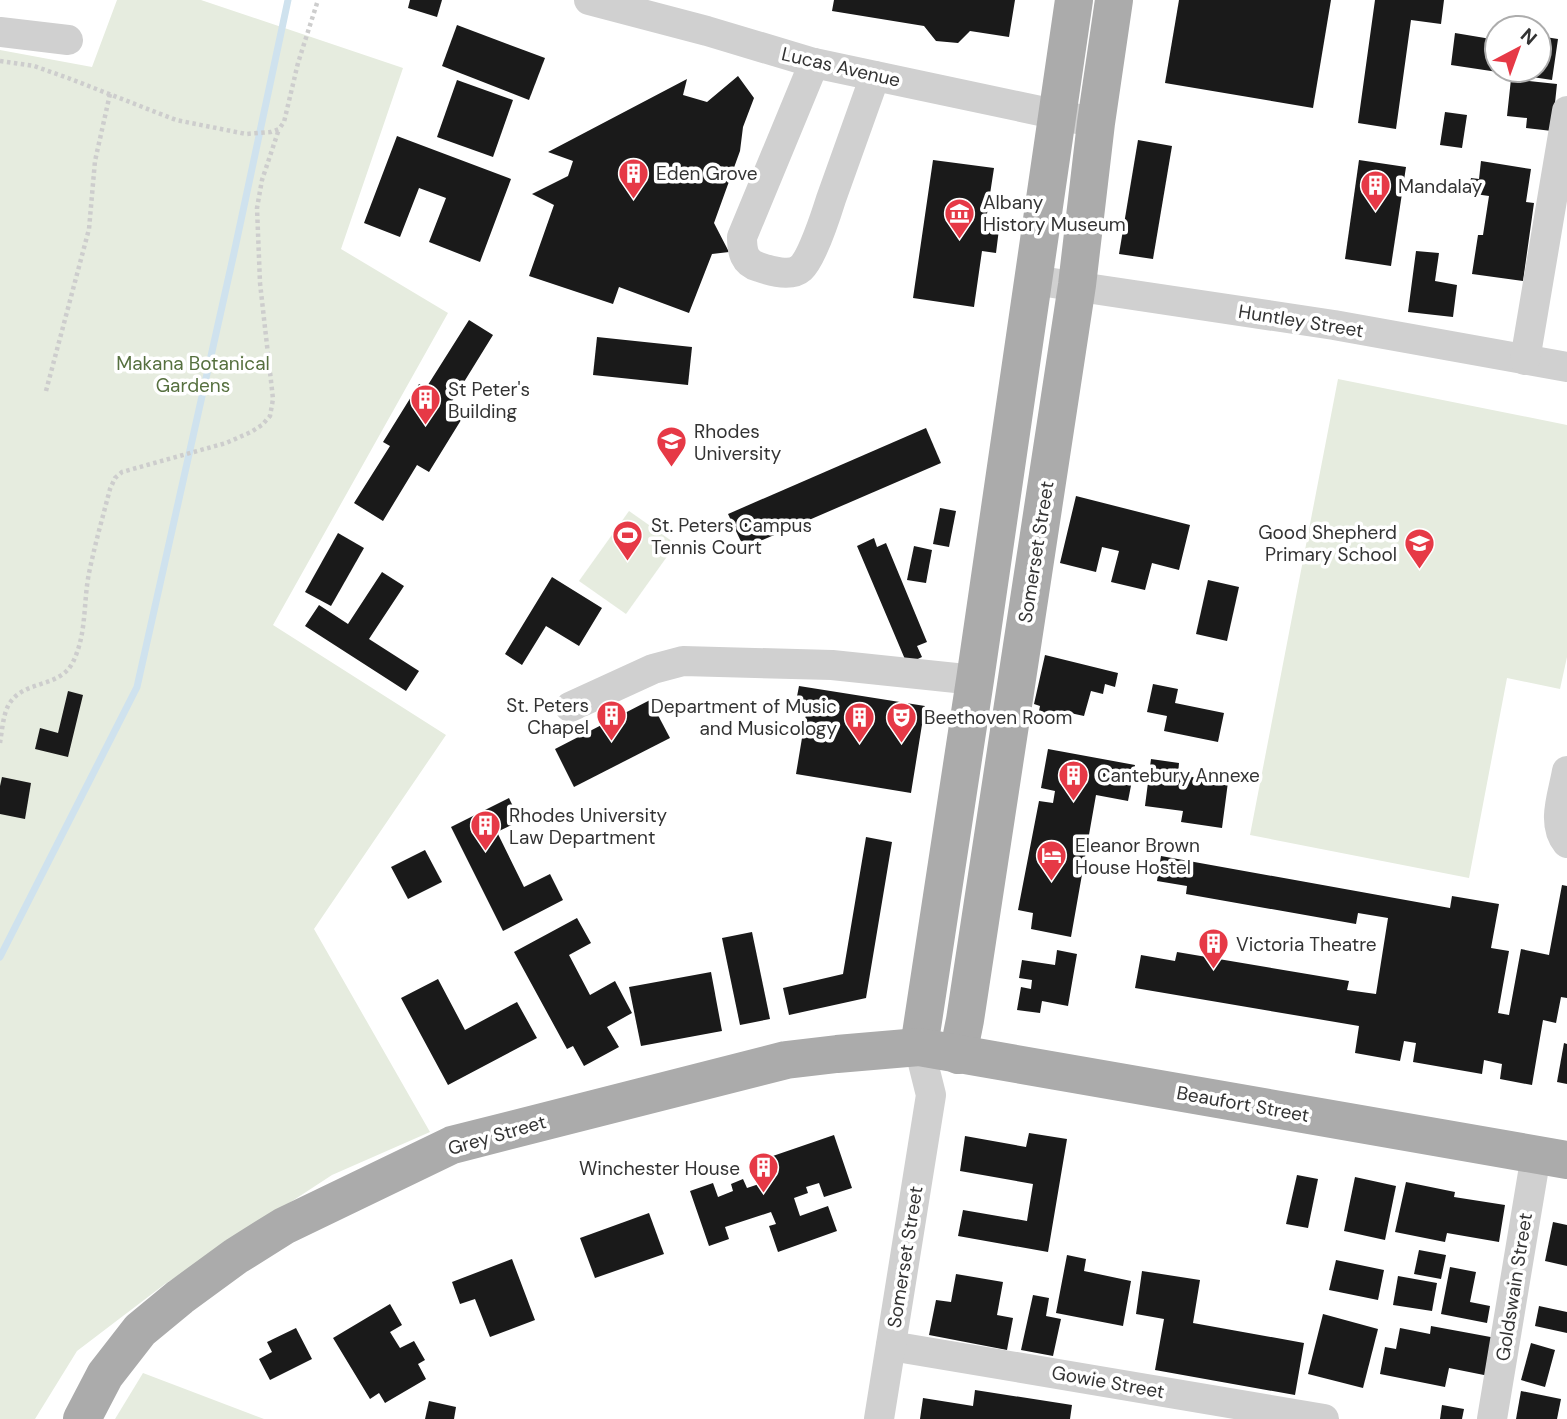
<svg xmlns="http://www.w3.org/2000/svg" width="1567" height="1419" font-family="'DM Sans',sans-serif">
  <rect width="100%" height="100%" fill="#fff"/>
  <g fill="#e6ecdf">
    <path d="M117,0H201L403,68L341,249L448,313L273,625L446,735L314,929L430,1132L332,1175L165,1284L77,1351L35,1419H0V50L92,67Z"/>
    <path d="M1338,379L1567,425V657L1560,689L1507,678L1469,878L1250,835Z"/>
    <path d="M629,511L676,544L626,614L579,581Z"/>
    <path d="M143,1373L264,1419H115Z"/>
  </g>
  <g fill="none" stroke-linecap="round" stroke-linejoin="round">
    <path stroke="#cfe2ee" stroke-width="7" d="M0,957L137,687L234,253L288,0"/>
  </g>
  <g fill="#1a1a1a">
    <path d="M410,0H442L437,17L408,8Z"/>
    <path d="M834,0H1015L1009,37L970,31L958,43L936,41L924,26L832,11Z"/>
    <path d="M1179,0H1331L1313,108L1165,83Z"/>
    <path d="M1375,0H1444L1441,24L1411,20L1396,129L1358,123Z"/>
    <path d="M457,25L545,58L529,100L442,66Z"/>
    <path d="M1455,33L1497,40V70H1539V36L1558,39L1552,80L1451,65Z"/>
    <path d="M738,76L754,98L743,127L740,151L714,223L729,252L712,254L689,313L619,287L613,304L529,276L554,205L532,194L568,176L573,161L548,152L687,79L683,95L707,102Z"/>
    <path d="M1511,79L1557,84L1552,131L1526,128L1527,118L1507,116Z"/>
    <path d="M457,80L513,100L493,157L437,137Z"/>
    <path d="M1445,112L1467,115L1462,148L1440,145Z"/>
    <path d="M397,136L511,179L480,262L429,242L446,198L419,188L400,237L364,223Z"/>
    <path d="M1138,140L1172,146L1153,259L1119,254Z"/>
    <path d="M933,160L994,168L985,227L999,229L996,253L982,251L974,307L913,298Z"/>
    <path d="M1359,160L1406,167L1391,266L1345,259Z"/>
    <path d="M1481,161L1531,169L1526,202L1534,203L1523,281L1472,274L1478,235H1483L1489,196L1468,193L1471,178L1479,179Z"/>
    <path d="M1416,251L1439,253L1435,281L1457,285L1453,317L1408,312Z"/>
    <path d="M469,320L493,335L451,403L466,412L429,472L417,465L383,521L354,503L390,446L383,442L419,384L426,388Z"/>
    <path d="M597,337L692,347L688,385L593,375Z"/>
    <path d="M926,428L941,463L744,548L728,514Z"/>
    <path d="M1076,496L1190,525L1179,570L1152,563L1145,590L1111,582L1119,551L1102,547L1096,572L1060,563Z"/>
    <path d="M940,508L956,511L949,547L933,544Z"/>
    <path d="M338,533L364,548L331,606L305,592Z"/>
    <path d="M874,538L877,547L886,543L927,642L917,646L922,657L907,664L857,546Z"/>
    <path d="M914,546L932,550L926,583L907,580Z"/>
    <path d="M382,572L404,586L369,639L419,671L406,691L305,626L319,605L348,624Z"/>
    <path d="M552,577L602,608L579,646L546,626L522,665L505,654Z"/>
    <path d="M1208,580L1239,587L1227,641L1196,634Z"/>
    <path d="M1045,655L1118,673L1115,687L1105,684L1103,694L1091,691L1084,716L1061,711L1058,721L1038,716L1040,706L1034,704Z"/>
    <path d="M1153,684L1178,689L1175,703L1224,713L1218,742L1164,731L1167,716L1147,712Z"/>
    <path d="M799,686L925,706L911,793L796,774L806,714L794,712Z"/>
    <path d="M68,691L83,695L68,757L35,749L40,728L58,733Z"/>
    <path d="M650,700L670,738L574,787L555,749Z"/>
    <path d="M1048,749L1135,765L1128,801L1096,795L1071,937L1031,929L1033,913L1018,910L1039,801L1053,803L1055,791L1041,788Z"/>
    <path d="M1151,759L1179,763L1178,775L1228,782L1222,828L1181,822L1183,811L1145,806Z"/>
    <path d="M2,777L31,783L25,819L0,814V786Z"/>
    <path d="M509,798L520,821L497,832L524,887L550,874L563,900L503,931L451,827Z"/>
    <path d="M866,837L892,842L866,998L789,1015L783,988L843,974Z"/>
    <path d="M425,850L442,882L408,899L391,867Z"/>
    <path d="M1161,856L1450,908L1452,896L1499,904L1491,948L1509,951L1498,1013L1509,1015L1521,949L1549,955L1562,885L1567,886V998L1561,997L1556,1023L1543,1020L1532,1085L1500,1079L1502,1064L1484,1060L1482,1074L1413,1062L1416,1043L1404,1041L1400,1061L1355,1053L1359,1026L1135,988L1141,955L1175,961L1177,952L1349,981L1347,990L1376,994L1388,918L1358,913L1356,924L1186,894L1187,886L1157,881Z"/>
    <path d="M577,918L591,943L569,955L590,995L615,981L632,1013L607,1027L619,1047L584,1066L573,1046L567,1049L514,952Z"/>
    <path d="M752,932L770,1019L740,1025L722,938Z"/>
    <path d="M1057,950L1077,954L1068,1006L1042,1001L1040,1013L1017,1010L1021,987L1031,989L1032,980L1019,978L1022,960L1055,965Z"/>
    <path d="M711,972L722,1031L641,1046L629,987Z"/>
    <path d="M438,979L465,1030L517,1002L537,1038L448,1085L401,998Z"/>
    <path d="M1564,1043L1567,1044V1084L1557,1082Z"/>
    <path d="M1029,1133L1067,1139L1048,1252L958,1236L963,1210L1027,1221L1033,1184L960,1171L965,1136L1026,1147Z"/>
    <path d="M834,1135L852,1188L824,1197L819,1183L806,1187L808,1193L794,1198L800,1216L828,1206L837,1231L778,1252L769,1226L776,1224L771,1212L725,1227L729,1239L709,1246L690,1191L713,1183L718,1197L733,1191L731,1184L743,1179L747,1188L762,1183L759,1174L770,1170L767,1158Z"/>
    <path d="M1297,1175L1318,1179L1308,1228L1286,1224Z"/>
    <path d="M1355,1177L1396,1186L1385,1240L1344,1231Z"/>
    <path d="M1406,1182L1455,1192L1454,1197L1505,1205L1499,1242L1447,1233L1445,1242L1395,1232Z"/>
    <path d="M649,1213L664,1254L595,1278L580,1238Z"/>
    <path d="M1553,1222L1567,1225V1266L1545,1261Z"/>
    <path d="M1419,1250L1446,1255L1441,1279L1414,1274Z"/>
    <path d="M1067,1255L1086,1259L1084,1271L1131,1281L1123,1326L1056,1313Z"/>
    <path d="M512,1259L535,1320L490,1337L475,1299L460,1304L452,1282Z"/>
    <path d="M1336,1260L1384,1270L1378,1300L1329,1290Z"/>
    <path d="M1450,1267L1476,1272L1470,1302L1490,1306L1487,1323L1441,1314Z"/>
    <path d="M1142,1271L1200,1280L1193,1323L1304,1343L1295,1395L1155,1370L1164,1319L1136,1314Z"/>
    <path d="M956,1274L1003,1282L997,1315L1013,1318L1007,1350L929,1335L936,1300L951,1302Z"/>
    <path d="M1398,1276L1437,1283L1432,1311L1393,1305Z"/>
    <path d="M1033,1295L1049,1298L1046,1316L1061,1319L1053,1356L1021,1350Z"/>
    <path d="M390,1304L402,1325L390,1332L400,1348L414,1341L425,1360L418,1364L426,1379L385,1403L379,1393L370,1399L333,1338Z"/>
    <path d="M1539,1306L1567,1312V1333L1535,1326Z"/>
    <path d="M1323,1314L1378,1329L1363,1388L1308,1374Z"/>
    <path d="M1431,1326L1496,1338L1489,1376L1449,1368L1445,1387L1380,1374L1385,1347L1396,1349L1400,1328L1430,1334Z"/>
    <path d="M296,1328L312,1359L270,1380L259,1359L272,1352L267,1342Z"/>
    <path d="M1531,1343L1555,1350L1545,1387L1521,1380Z"/>
    <path d="M975,1390L1072,1405L1070,1419H920L923,1398L973,1406Z"/>
    <path d="M1521,1391L1561,1399L1557,1419H1516Z"/>
    <path d="M429,1401L456,1407L454,1419H425Z"/>
    <path d="M1442,1405L1464,1409L1462,1419H1440Z"/>
  </g>
  <g fill="none" stroke-linecap="round" stroke-linejoin="round">
    <g stroke="#cdcdcd" stroke-width="4.5" stroke-dasharray="3.5 3.5" stroke-linecap="butt">
      <path d="M0,61L34,66L68,78L176,120L246,134L271,132L279,129L284,122L298,63L318,0"/>
      <path d="M46,391L89,229L95,161L110,94"/>
      <path d="M0,743C2,731 3,716 8,706C22,679 60,689 73,662C87,633 83,604 89,573C95,544 103,516 110,489L115,478L122,472L226,443L251,432L262,425L270,416L273,399L260,283L257,208L262,180L279,129"/>
    </g>
    <g stroke="#d0d0d0" stroke-width="30">
      <path d="M589,0L707,31L814,63L1078,119"/>
      <path d="M0,32L68,40"/>
      <path d="M814,63L742,237C742,251 744,263 759,267C770,271 791,277 801,268C812,258 826,215 831,199C846,158 860,117 875,76"/>
      <path d="M1033,280L1334,325L1567,367"/>
      <path d="M1525,360L1567,111"/>
      <path d="M570,707L653,669L683,661L832,665L975,680"/>
      <path d="M1567,771C1563,795 1551,823 1567,843"/>
      <path d="M891,1346L1324,1419"/>
      <path d="M879,1419L931,1095L919,1047"/>
      <path d="M1492,1419L1536,1155"/>
    </g>
    <g stroke="#ababab" stroke-width="38">
      <path d="M919,1047L975,680L1074,0"/>
      <path d="M958,1055L965,1020L1077,285L1096,123L1114,0"/>
      <path d="M82,1419L105,1375L140,1330L180,1297L236,1256L284,1226L452,1145L786,1060L837,1054L919,1047L1567,1160"/>
    </g>
  </g>
  <defs>
    <symbol id="building-pin" viewBox="-11 -11 22 30"><path d="M0 17L-7.5 6A9.5 9.5 0 1 1 7.5 6Z" fill="#e63946" stroke="#fff"/><path d="M-4-6H4V6H1V3H-1V6H-4ZM-2.5-4.3h1.7v1.8h-1.7ZM.8-4.3h1.7v1.8H.8ZM-2.5-1h1.7V.8h-1.7ZM.8-1h1.7V.8H.8Z" fill="#fff"/></symbol>
    <symbol id="museum-pin" viewBox="-11 -11 22 30"><path d="M0 17L-7.5 6A9.5 9.5 0 1 1 7.5 6Z" fill="#e63946" stroke="#fff"/><path d="M0-6L6-3V-2H-6V-3ZM-5-1h2V3h-2ZM-1-1h2V3h-2ZM3-1h2V3H3ZM-6 4H6V6H-6Z" fill="#fff"/></symbol>
    <symbol id="university-pin" viewBox="-11 -11 22 30"><path d="M0 17L-7.5 6A9.5 9.5 0 1 1 7.5 6Z" fill="#e63946" stroke="#fff"/><path d="M0-5L7-2L0 1L-7-2ZM-4 1L0 2.5L4 1V4Q0 6-4 4Z" fill="#fff"/></symbol>
    <symbol id="stadium-pin" viewBox="-11 -11 22 30"><path d="M0 17L-7.5 6A9.5 9.5 0 1 1 7.5 6Z" fill="#e63946" stroke="#fff"/><path d="M0-5a6.5 5 0 1 0 0 10a6.5 5 0 1 0 0-10ZM-3.5-1.8h7v3.6h-7Z" fill="#fff"/></symbol>
    <symbol id="school-pin" viewBox="-11 -11 22 30"><path d="M0 17L-7.5 6A9.5 9.5 0 1 1 7.5 6Z" fill="#e63946" stroke="#fff"/><path d="M0-5L7-2L0 1L-7-2ZM-4 1L0 2.5L4 1V4Q0 6-4 4Z" fill="#fff"/></symbol>
    <symbol id="theatre-pin" viewBox="-11 -11 22 30"><path d="M0 17L-7.5 6A9.5 9.5 0 1 1 7.5 6Z" fill="#e63946" stroke="#fff"/><path d="M-5-5.5Q0-4 5-5.5V0Q5 5 0 6Q-5 5-5 0ZM-3.3-2.5H-1v1.5H-3.3ZM1-2.5H3.3v1.5H1ZM-2.8 1Q0 5.5 2.8 1Z" fill="#fff"/></symbol>
    <symbol id="hotel-pin" viewBox="-11 -11 22 30"><path d="M0 17L-7.5 6A9.5 9.5 0 1 1 7.5 6Z" fill="#e63946" stroke="#fff"/><path d="M-6-4.5h1.5V1H6V5H4.5V3h-9V5H-6ZM-4 0a1.8 1.8 0 1 1 3.6 0ZM.5 0V-2.5h3Q6-2.5 6 0Z" fill="#fff"/></symbol>
  </defs>
  <g fill-rule="evenodd">
    <use href="#building-pin" x="616" y="156" width="35" height="47"/>
    <use href="#building-pin" x="1358" y="168" width="35" height="47"/>
    <use href="#museum-pin" x="942" y="196" width="35" height="47"/>
    <use href="#building-pin" x="408" y="382" width="35" height="47"/>
    <use href="#university-pin" x="654" y="424" width="35" height="47"/>
    <use href="#stadium-pin" x="610" y="518" width="35" height="47"/>
    <use href="#school-pin" x="1402" y="526" width="35" height="47"/>
    <use href="#building-pin" x="594" y="698" width="35" height="47"/>
    <use href="#building-pin" x="842" y="700" width="35" height="47"/>
    <use href="#theatre-pin" x="884" y="700" width="35" height="47"/>
    <use href="#building-pin" x="1056" y="758" width="35" height="47"/>
    <use href="#building-pin" x="468" y="808" width="35" height="47"/>
    <use href="#hotel-pin" x="1034" y="838" width="35" height="47"/>
    <use href="#building-pin" x="1196" y="926" width="35" height="47"/>
    <use href="#building-pin" x="746" y="1150" width="35" height="47"/>
  </g>
  <g text-anchor="middle" dominant-baseline="central" stroke-width="7" stroke-linejoin="round" paint-order="stroke">
    <g font-size="19" fill="#333" stroke="#fff">
      <text transform="translate(841 67) rotate(13)">Lucas Avenue</text>
      <text transform="translate(1301 321) rotate(9)">Huntley Street</text>
      <text transform="translate(1036 552) rotate(-81)">Somerset Street</text>
      <text transform="translate(1243 1104) rotate(10)">Beaufort Street</text>
      <text transform="translate(497 1135) rotate(-16)">Grey Street</text>
      <text transform="translate(905 1257) rotate(-81)">Somerset Street</text>
      <text transform="translate(1514 1287) rotate(-81)">Goldswain Street</text>
      <text transform="translate(1108 1382) rotate(10)">Gowie Street</text>
    </g>
    <g font-size="19" fill="#333" stroke="#fff" text-anchor="start">
      <text x="656" y="173">Eden Grove</text>
      <text x="1398" y="186">Mandalay</text>
      <text x="983" y="202">Albany<tspan x="983" dy="22">History Museum</tspan></text>
      <text x="448" y="389">St Peter's<tspan x="448" dy="22">Building</tspan></text>
      <text x="694" y="431">Rhodes<tspan x="694" dy="22">University</tspan></text>
      <text x="651" y="525">St. Peters Campus<tspan x="651" dy="22">Tennis Court</tspan></text>
      <text x="1397" y="532" text-anchor="end">Good Shepherd<tspan x="1397" dy="22">Primary School</tspan></text>
      <text x="589" y="705" text-anchor="end">St. Peters<tspan x="589" dy="22">Chapel</tspan></text>
      <text x="837" y="706" text-anchor="end">Department of Music<tspan x="837" dy="22">and Musicology</tspan></text>
      <text x="924" y="717">Beethoven Room</text>
      <text x="1097" y="775">Cantebury Annexe</text>
      <text x="509" y="815">Rhodes University<tspan x="509" dy="22">Law Department</tspan></text>
      <text x="1075" y="845">Eleanor Brown<tspan x="1075" dy="22">House Hostel</tspan></text>
      <text x="1236" y="944">Victoria Theatre</text>
      <text x="740" y="1168" text-anchor="end">Winchester House</text>
    </g>
    <g font-size="19" fill="#56703f" stroke="#fff">
      <text x="193" y="363">Makana Botanical<tspan x="193" dy="22">Gardens</tspan></text>
    </g>
  </g>
  <g transform="translate(1518 49) rotate(41)"><circle r="33" fill="#ffffff" stroke="#adadad" stroke-width="2"/>
  <path d="M0-5L12 26L0 18L-12 26Z" fill="#e63946"/>
  <text y="-10" font-size="19" font-weight="bold" text-anchor="middle" fill="#333333">N</text>
  </g>
</svg>
